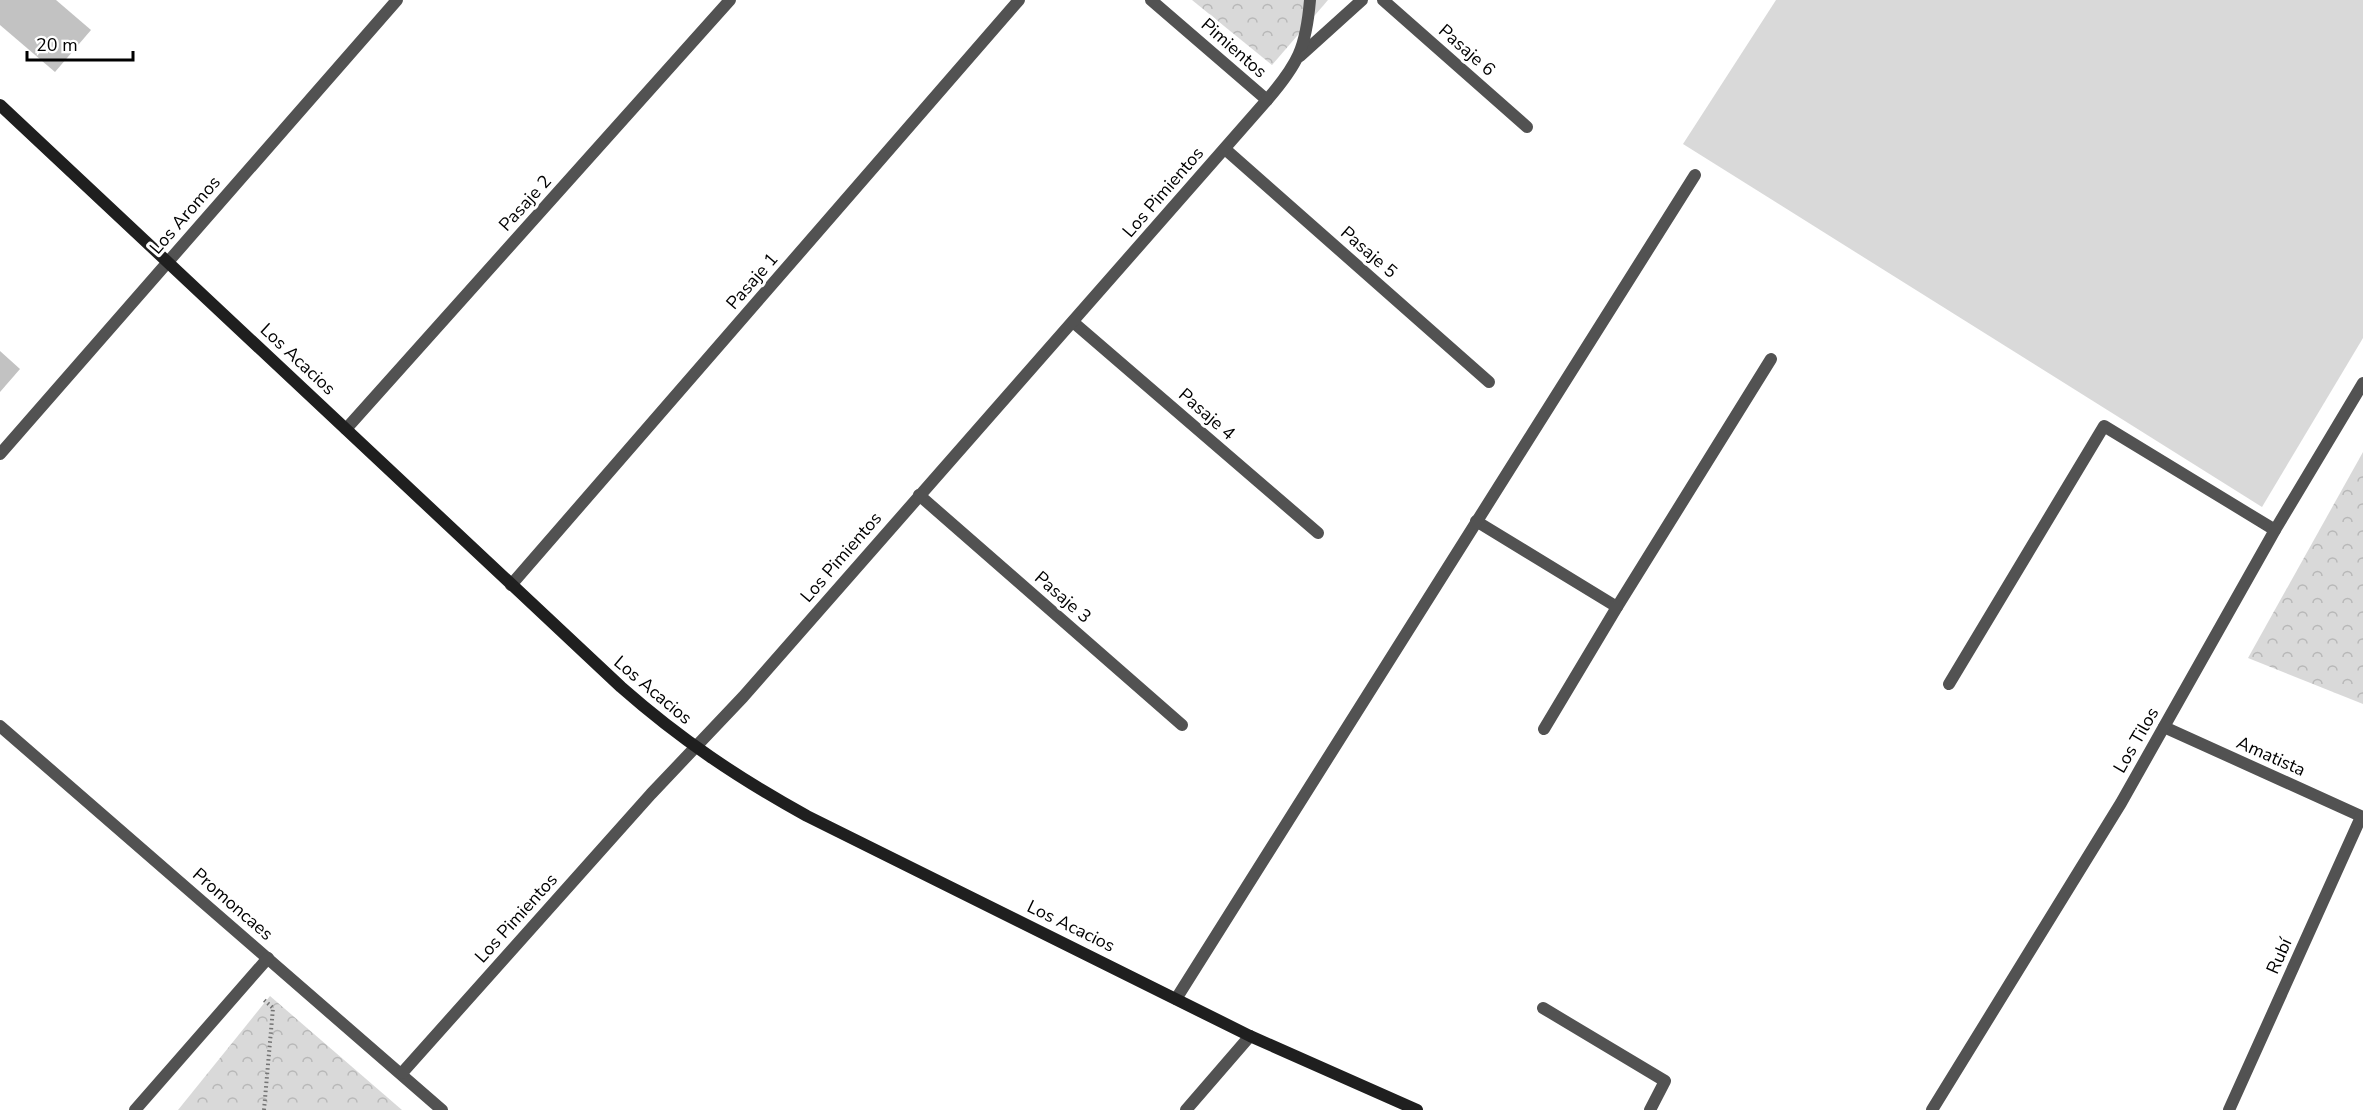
<svg xmlns="http://www.w3.org/2000/svg" width="2363" height="1110" font-family="'Nunito Sans',sans-serif">
  <defs>
    <pattern id="park-crowns" width="20" height="18" patternUnits="userSpaceOnUse" patternTransform="scale(1.5)"><rect width="20" height="18" fill="#d9d9d9"/><path d="M2 6a3 3 0 1 1 6 0M12 15a3 3 0 1 1 6 0" fill="none" stroke="#b8b8b8"/></pattern>
  </defs>
  <rect width="100%" height="100%" fill="#fff"/>
  <path fill="#d9d9d9" d="M1776,0H2363V338L2262,507L1683,144Z"/>
  <g fill="url(#park-crowns)">
    <path d="M1192,0H1328L1272,65Z"/>
    <path d="M2363,452V704L2248,658Z"/>
    <path d="M270,996L402,1110H178Z"/>
  </g>
  <g fill="#c2c2c2">
    <path d="M0,0H56L91,30L55,72L0,25Z"/>
    <path d="M0,351L20,369L0,392Z"/>
  </g>
  <g fill="none" stroke-linecap="round" stroke-linejoin="round">
    <path stroke="#747474" stroke-width="4" stroke-dasharray="1.5 3" stroke-linecap="butt" d="M264,1110L273,1008L264,1000"/>
    <g stroke="#525252" stroke-width="12">
      <path d="M1476,521L1617,607"/>
      <path d="M1949,684L2104,426L2275,530"/>
      <path d="M1544,729L1617,607L1771,359"/>
      <path d="M1176,999L1695,175"/>
      <path d="M1543,1008L1665,1081L1650,1110"/>
    </g>
    <g stroke="#525252" stroke-width="12">
      <path d="M1151,0L1267,100"/>
      <path d="M1383,0L1527,127"/>
      <path d="M1300,56L1362,0"/>
      <path d="M1225,149L1489,382"/>
      <path d="M1073,322L1318,533"/>
      <path d="M346,429L730,0"/>
      <path d="M0,454L397,0"/>
      <path d="M919,495L1182,725"/>
      <path d="M511,585L1019,0"/>
      <path d="M0,726L442,1110"/>
      <path d="M2164,727L2363,817"/>
      <path d="M402,1073L651,794L743,697L1267,100C1298,64 1306,48 1310,0"/>
      <path d="M135,1110L268,958"/>
      <path d="M1186,1110L1250,1036"/>
      <path d="M1932,1110L2121,803L2275,530L2363,383"/>
      <path d="M2229,1110L2361,817"/>
    </g>
    <path stroke="#1f1f1f" stroke-width="12" d="M0,105L621,687C680,739 738,778 807,816L1250,1036L1417,1110"/>
  </g>
  <g text-anchor="middle" dominant-baseline="central" stroke-width="6" stroke-linejoin="round" paint-order="stroke">
    <g font-size="18" fill="#000" stroke="#fff">
      <text transform="translate(1234 48) rotate(41)">Pimientos</text>
      <text transform="translate(1467 50) rotate(41)">Pasaje 6</text>
      <text transform="translate(1163 192) rotate(-49)">Los Pimientos</text>
      <text transform="translate(525 203) rotate(-48)">Pasaje 2</text>
      <text transform="translate(185 215) rotate(-49)">Los Aromos</text>
      <text transform="translate(1369 252) rotate(41)">Pasaje 5</text>
      <text transform="translate(752 281) rotate(-49)">Pasaje 1</text>
      <text transform="translate(298 359) rotate(43)">Los Acacios</text>
      <text transform="translate(1207 414) rotate(41)">Pasaje 4</text>
      <text transform="translate(841 557) rotate(-49)">Los Pimientos</text>
      <text transform="translate(1063 597) rotate(41)">Pasaje 3</text>
      <text transform="translate(653 690) rotate(40)">Los Acacios</text>
      <text transform="translate(2136 740) rotate(-60)">Los Tilos</text>
      <text transform="translate(2271 756) rotate(24)">Amatista</text>
      <text transform="translate(233 904) rotate(41)">Promoncaes</text>
      <text transform="translate(516 918) rotate(-48)">Los Pimientos</text>
      <text transform="translate(1071 926) rotate(26)">Los Acacios</text>
      <text transform="translate(2279 956) rotate(-66)">Rubí</text>
    </g>
  </g>
  <path d="M27 51v9h106v-9" fill="none" stroke="#000000" stroke-width="3"/>
  <text x="36" y="51" font-size="18" fill="#000000" stroke="#ffffff" stroke-width="4.5" paint-order="stroke">20 m</text>
</svg>
